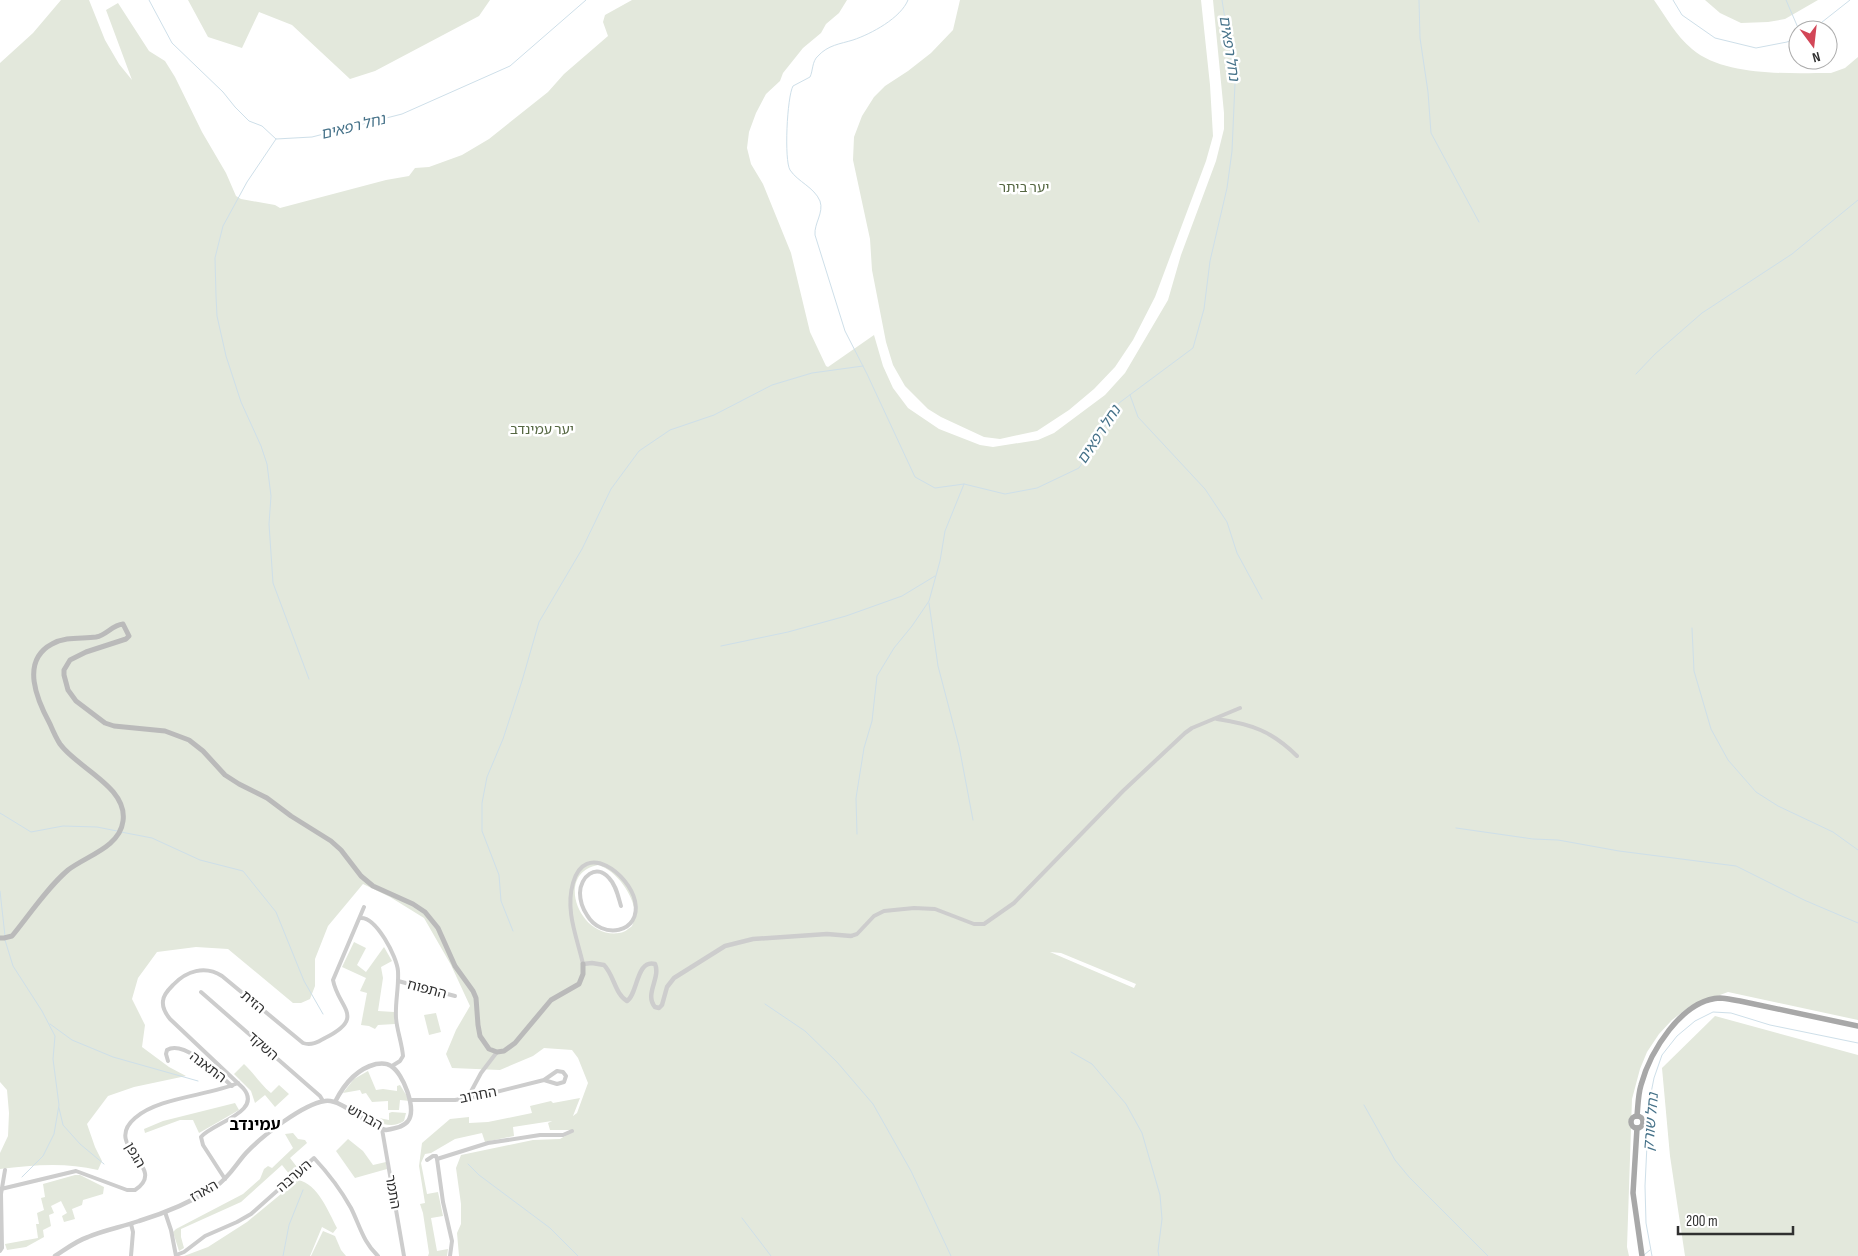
<svg xmlns="http://www.w3.org/2000/svg" width="1858" height="1256" font-family="'Sofia Sans Condensed','Noto Sans Hebrew',sans-serif">
  <rect width="100%" height="100%" fill="#fff"/>
  <g fill="#e3e8dc" fill-rule="evenodd">
    <path d="M61,0H89L105,40L119,64L132,80L106,10L118,3L149,51L165,61L175,77L202,132L226,173L236,196L241,199L275,205L280,208L386,180L409,176L415,168L429,167L462,155L489,139L548,92L564,74L608,36L603,22L605,15L632,0H847L839,13L826,24L821,33L803,48L783,73L780,81L766,94L756,113L749,132L747,148L751,164L763,184L791,253L810,332L826,366L828,367L874,335L883,366L893,388L908,408L939,429L980,445L993,447L1038,440L1054,433L1105,395L1125,373L1168,300L1181,255L1216,161L1224,129V113L1213,0H1654C1666,17 1676,36 1692,49C1725,77 1789,73 1831,73L1845,68L1858,57V1020L1728,992L1690,1006L1672,1020L1659,1034L1647,1052L1640,1069L1632,1099L1627,1247L1629,1256H459L457,1233L461,1224V1204L456,1168L461,1155L533,1140L560,1139L570,1133L569,1130H550L548,1123L552,1121L513,1127L514,1136L485,1142L482,1133L455,1139L431,1153L425,1154L421,1163L427,1194L438,1192L443,1216L431,1218L437,1251L448,1249L447,1256H428L429,1253L423,1213L420,1204L425,1203L419,1166L422,1143L450,1119L469,1117V1123L488,1122L532,1113L530,1106L551,1101L553,1103L580,1098L573,1116L577,1113L588,1083L578,1058L572,1050L544,1048L533,1056L500,1070L452,1068L446,1054L456,1030L470,1006L451,965L424,918L390,897L363,884L328,926L315,959V986L310,999L301,1003H293L228,949L196,947L157,952L138,978L132,999L145,1025L142,1047L169,1067L186,1076L134,1087L108,1096L87,1124L95,1147L102,1161L98,1170C65,1162 33,1165 0,1169V1153L8,1136L9,1113L7,1090L0,1082V63L33,33ZM598,865C616,870 634,895 635,914C635,918 633,923 632,926C628,929 624,933 619,933C579,939 554,873 598,865ZM1050,952L1061,953L1136,984L1134,988Z"/>
    <path d="M188,0H490L479,16L375,71L350,79L292,25L259,12L242,48L208,37Z"/>
    <path d="M960,0H1201L1210,85L1213,136L1206,161L1155,297L1133,340L1115,367L1094,389L1069,410L1037,431L1000,439L984,437L941,417L928,409L905,386L893,365L886,342L872,270L870,239L853,160L854,137L862,116L874,97L885,86L908,71L931,53L953,30Z"/>
    <path d="M1705,0H1818L1785,19L1768,22L1741,23L1720,13Z"/>
    <path d="M354,942L366,948L357,965L366,972L384,947L392,961L381,967L383,978L378,1011L394,1012L395,1024L378,1025L375,1029L369,1026L361,1025L367,993L360,991L366,978L342,967Z"/>
    <path d="M436,1013L441,1032L429,1035L424,1015Z"/>
    <path d="M1715,1016L1858,1055V1256H1685L1670,1156L1662,1068Z"/>
    <path d="M244,1064C254,1073 260,1084 271,1093L279,1085L289,1094L275,1107L265,1095L255,1103L251,1091L234,1074Z"/>
    <path d="M368,1071L376,1090L383,1089L397,1091V1086L400,1085L410,1101L400,1100L399,1110H388V1101L372,1102L366,1093L362,1094L360,1090L343,1093L354,1079Z"/>
    <path d="M235,1103L239,1110L199,1133L193,1120H180L145,1133L144,1129L163,1121Z"/>
    <path d="M392,1112L406,1113L404,1121C395,1127 386,1125 376,1122L379,1118L389,1120V1113Z"/>
    <path d="M293,1133L298,1139L305,1140L307,1143L290,1158L297,1167L290,1175L282,1165L241,1202L181,1229V1237L184,1248L179,1251L173,1232L176,1229L243,1194L260,1179L264,1169L268,1166L272,1168L293,1148L285,1134Z"/>
    <path d="M348,1139L363,1151L373,1165L386,1162L387,1169L355,1178L336,1151Z"/>
    <path d="M75,1175H80L104,1187L103,1194L83,1200L82,1205L72,1209L75,1219L64,1222L62,1216L67,1213L61,1201L51,1206L54,1213L49,1215L51,1226L43,1230L44,1237L26,1247L7,1250L5,1244L38,1238L36,1224H39L37,1213L44,1210L41,1198L45,1197L43,1184Z"/>
    <path d="M298,1180C318,1184 328,1211 337,1228L333,1233L322,1227L310,1256H184L208,1247L247,1222Z"/>
    <path d="M323,1231L335,1236L341,1250L346,1256H311Z"/>
  </g>
  <g fill="none" stroke-linecap="round" stroke-linejoin="round">
    <g stroke="#cedfe9" stroke-width="1">
      <path d="M149,0L172,43L223,92L235,107L249,121L262,126L276,139L312,137L402,114L510,66L586,0"/>
      <path d="M908,0C901,18 871,34 853,40C840,44 828,45 818,56C812,61 813,71 810,77L793,86C787,97 784,160 790,170C798,182 814,187 820,201C824,213 814,223 815,235L845,331L867,374L915,477L935,488L964,484L1005,494L1037,488L1079,468L1119,403L1193,348L1204,309L1210,261L1227,188L1232,151L1235,83L1222,0"/>
      <path d="M1419,0L1420,38L1428,92L1431,133L1479,222"/>
      <path d="M1673,0L1682,15L1715,38L1756,48L1787,42L1798,37"/>
      <path d="M1786,0L1799,30"/>
      <path d="M1812,30L1850,0"/>
      <path d="M276,139L247,182L223,226L215,258L216,296L217,316L226,356L241,402L261,446L267,464L271,496L269,524L273,583L309,679"/>
      <path d="M1636,374L1655,354L1702,313L1792,254L1858,200"/>
      <path d="M1130,395L1138,417L1205,489L1227,522L1237,553L1262,599"/>
      <path d="M929,603L938,666L959,746L973,820"/>
      <path d="M1692,628L1694,671L1711,729L1728,760L1756,792L1778,806L1833,832L1858,850"/>
      <path d="M721,646L788,632L846,616L902,596L935,576"/>
      <path d="M0,813L31,832L63,826L97,827L117,831"/>
      <path d="M1456,828L1533,839L1558,840L1619,851L1736,866L1804,900L1858,923"/>
      <path d="M121,832L152,838L200,860L243,871L276,912L304,981L323,1014"/>
      <path d="M857,834L856,798L864,748L872,721L877,676L894,648L912,626L929,601L940,561L945,531L964,484"/>
      <path d="M0,891L5,936"/>
      <path d="M513,931L501,901L499,875L482,831V803L487,777L503,739L522,681L539,622L582,549L611,489L639,451L670,430L714,415L772,385L812,373L863,366"/>
      <path d="M5,940L13,966L42,1011L55,1036L53,1059L59,1105L54,1134L43,1156L22,1177"/>
      <path d="M765,1004L805,1031L837,1062L873,1104L911,1171L951,1256"/>
      <path d="M50,1024L72,1040L113,1057L198,1081"/>
      <path d="M1071,1052L1092,1064L1126,1104L1142,1133L1160,1195L1162,1219L1158,1251L1159,1256"/>
      <path d="M1364,1105L1395,1160L1409,1177L1488,1256"/>
      <path d="M59,1108L63,1125L80,1144L104,1164"/>
      <path d="M468,1164L479,1175L550,1228L578,1256"/>
      <path d="M742,1218L771,1256"/>
      <path d="M1644,1255L1650,1250"/>
      <path d="M283,1256L289,1225L303,1190"/>
      <path d="M1652,1256L1646,1223L1645,1186L1649,1103L1654,1078L1662,1055L1677,1036L1695,1021L1713,1012L1731,1013L1770,1025L1858,1043"/>
    </g>
    <g stroke="#cdcdcd" stroke-width="4">
      <path d="M1217,719C1251,724 1272,731 1297,756"/>
      <path d="M360,918C376,916 397,957 398,971C399,987 395,1002 396,1018C397,1031 402,1043 403,1056L400,1061L392,1066"/>
      <path d="M851,936L857,934L874,916L884,911L914,908L935,909L974,924H984L1014,903L1123,791L1185,733L1192,728L1240,708"/>
      <path d="M583,964C577,937 565,911 573,883C585,840 629,874 635,901C642,934 601,940 587,915C583,909 580,900 580,893C580,877 596,863 609,878C616,885 618,896 621,906"/>
      <path d="M398,981L455,996"/>
      <path d="M201,992L320,1096L323,1101"/>
      <path d="M168,1061L166,1054L167,1050C184,1039 219,1075 232,1086"/>
      <path d="M467,1099L481,1073L497,1052"/>
      <path d="M411,1100H455L480,1096L544,1080L557,1071L563,1072L566,1076L564,1082L557,1084L544,1080"/>
      <path d="M382,1129L404,1256"/>
      <path d="M437,1159L488,1143L540,1135H563L572,1131"/>
      <path d="M427,1160L433,1156H436L437,1159L443,1202L452,1241L450,1256"/>
      <path d="M225,1179L203,1145L201,1137C212,1123 264,1112 243,1088L170,1019C166,1014 162,1008 163,1001C163,995 169,989 173,985C186,971 205,965 222,976L303,1043C311,1046 318,1042 325,1038C367,1017 338,1008 333,980L364,907"/>
      <path d="M1,1189L76,1171L127,1190H135C170,1167 101,1147 135,1118C159,1097 208,1096 238,1083"/>
      <path d="M165,1212L171,1230L176,1256"/>
      <path d="M0,1251L2,1248L1,1194L5,1170"/>
      <path d="M176,1255L184,1252L205,1236L237,1222L251,1214L314,1158C328,1173 341,1190 351,1208C360,1226 363,1242 378,1256"/>
      <path d="M131,1256L133,1232L131,1224"/>
    </g>
    <g stroke="#cdcdcd" stroke-width="4.5">
      <path d="M583,964L592,963L604,965C614,975 615,994 627,1001C638,994 636,959 655,964C661,978 644,994 655,1007L659,1008L662,1005L667,987L674,978L725,946L753,939L827,934L851,936"/>
      <path d="M55,1256C66,1249 76,1241 88,1237C104,1230 122,1227 139,1221C165,1213 193,1201 215,1187C229,1178 236,1164 246,1153C262,1136 303,1104 325,1101C341,1098 368,1126 386,1130C393,1129 404,1127 408,1121C417,1109 403,1073 391,1066C387,1063 382,1063 376,1064C356,1069 344,1084 335,1102"/>
    </g>
    <path stroke="#bababa" stroke-width="5" d="M0,938H4L12,936C30,914 47,888 68,870C86,856 120,847 123,821C128,787 77,768 60,744C56,738 53,731 50,724C37,700 20,661 52,644C66,636 82,639 96,637C107,635 112,625 123,624L129,636L126,639L86,652L70,660L64,670V675L68,690L76,701L105,723L114,726L165,731L189,740L203,751L225,775L239,784L267,798L291,816L331,841L341,850L361,876L373,886L413,904L425,912L438,928L455,966L473,991L476,998L478,1025L480,1036L489,1049L497,1052L504,1051L515,1043L551,1000L579,984L583,974V964"/>
    <g stroke="#a8a8a8" stroke-width="5.5">
      <circle cx="1637" cy="1122" r="6"/>
      <path d="M1637,1116C1638,1106 1638,1095 1641,1085C1650,1052 1681,1000 1720,998C1726,998 1733,1000 1740,1001L1858,1026"/>
      <path d="M1637,1128L1633,1193L1642,1256"/>
    </g>
  </g>
  <g text-anchor="middle" dominant-baseline="central" stroke-width="5" stroke-linejoin="round" paint-order="stroke">
    <g font-size="14" fill="#556742" stroke="#fff">
      <text x="1024" y="187">יער ביתר</text>
      <text x="542" y="429">יער עמינדב</text>
    </g>
    <g font-size="14" fill="#303030" stroke="#fff">
      <text transform="translate(427 989) rotate(15)">התפוח</text>
      <text transform="translate(253 1002) rotate(40)">הזית</text>
      <text transform="translate(263 1046) rotate(41)">השקד</text>
      <text transform="translate(208 1067) rotate(37)">התאנה</text>
      <text transform="translate(478 1095) rotate(-11)">החרוב</text>
      <text transform="translate(365 1117) rotate(29)">הברוש</text>
      <text transform="translate(135 1155) rotate(60)">הגפן</text>
      <text transform="translate(294 1176) rotate(-41)">הערבה</text>
      <text transform="translate(204 1191) rotate(-30)">הארז</text>
      <text transform="translate(393 1192) rotate(80)">התמר</text>
    </g>
    <g font-size="15" font-style="italic" fill="#467289" stroke="#fff">
      <text transform="translate(1229 48) rotate(81)">נחל רפאים</text>
      <text transform="translate(353 127) rotate(-14)">נחל רפאים</text>
      <text transform="translate(1099 435) rotate(-57)">נחל רפאים</text>
      <text transform="translate(1651 1122) rotate(-85)">נחל שורק</text>
    </g>
    <g font-size="16" font-weight="bold" fill="#000" stroke="#fff">
      <text x="255" y="1125">עמינדב</text>
    </g>
  </g>
  <g transform="translate(1813 45) rotate(165)"><circle r="24" fill="#ffffff" stroke="#acacac"/>
  <path d="M0-4L9 19L0 12L-9 19Z" fill="#d24657"/>
  <text y="-8" font-size="14" font-weight="bold" text-anchor="middle" fill="#303030">N</text>
  </g>
  <path d="M1678 1226v8h115v-8" fill="none" stroke="#303030" stroke-width="2.5"/>
  <text x="1686" y="1226" font-size="15" fill="#303030" stroke="#ffffff" stroke-width="4" paint-order="stroke">200 m</text>
</svg>
